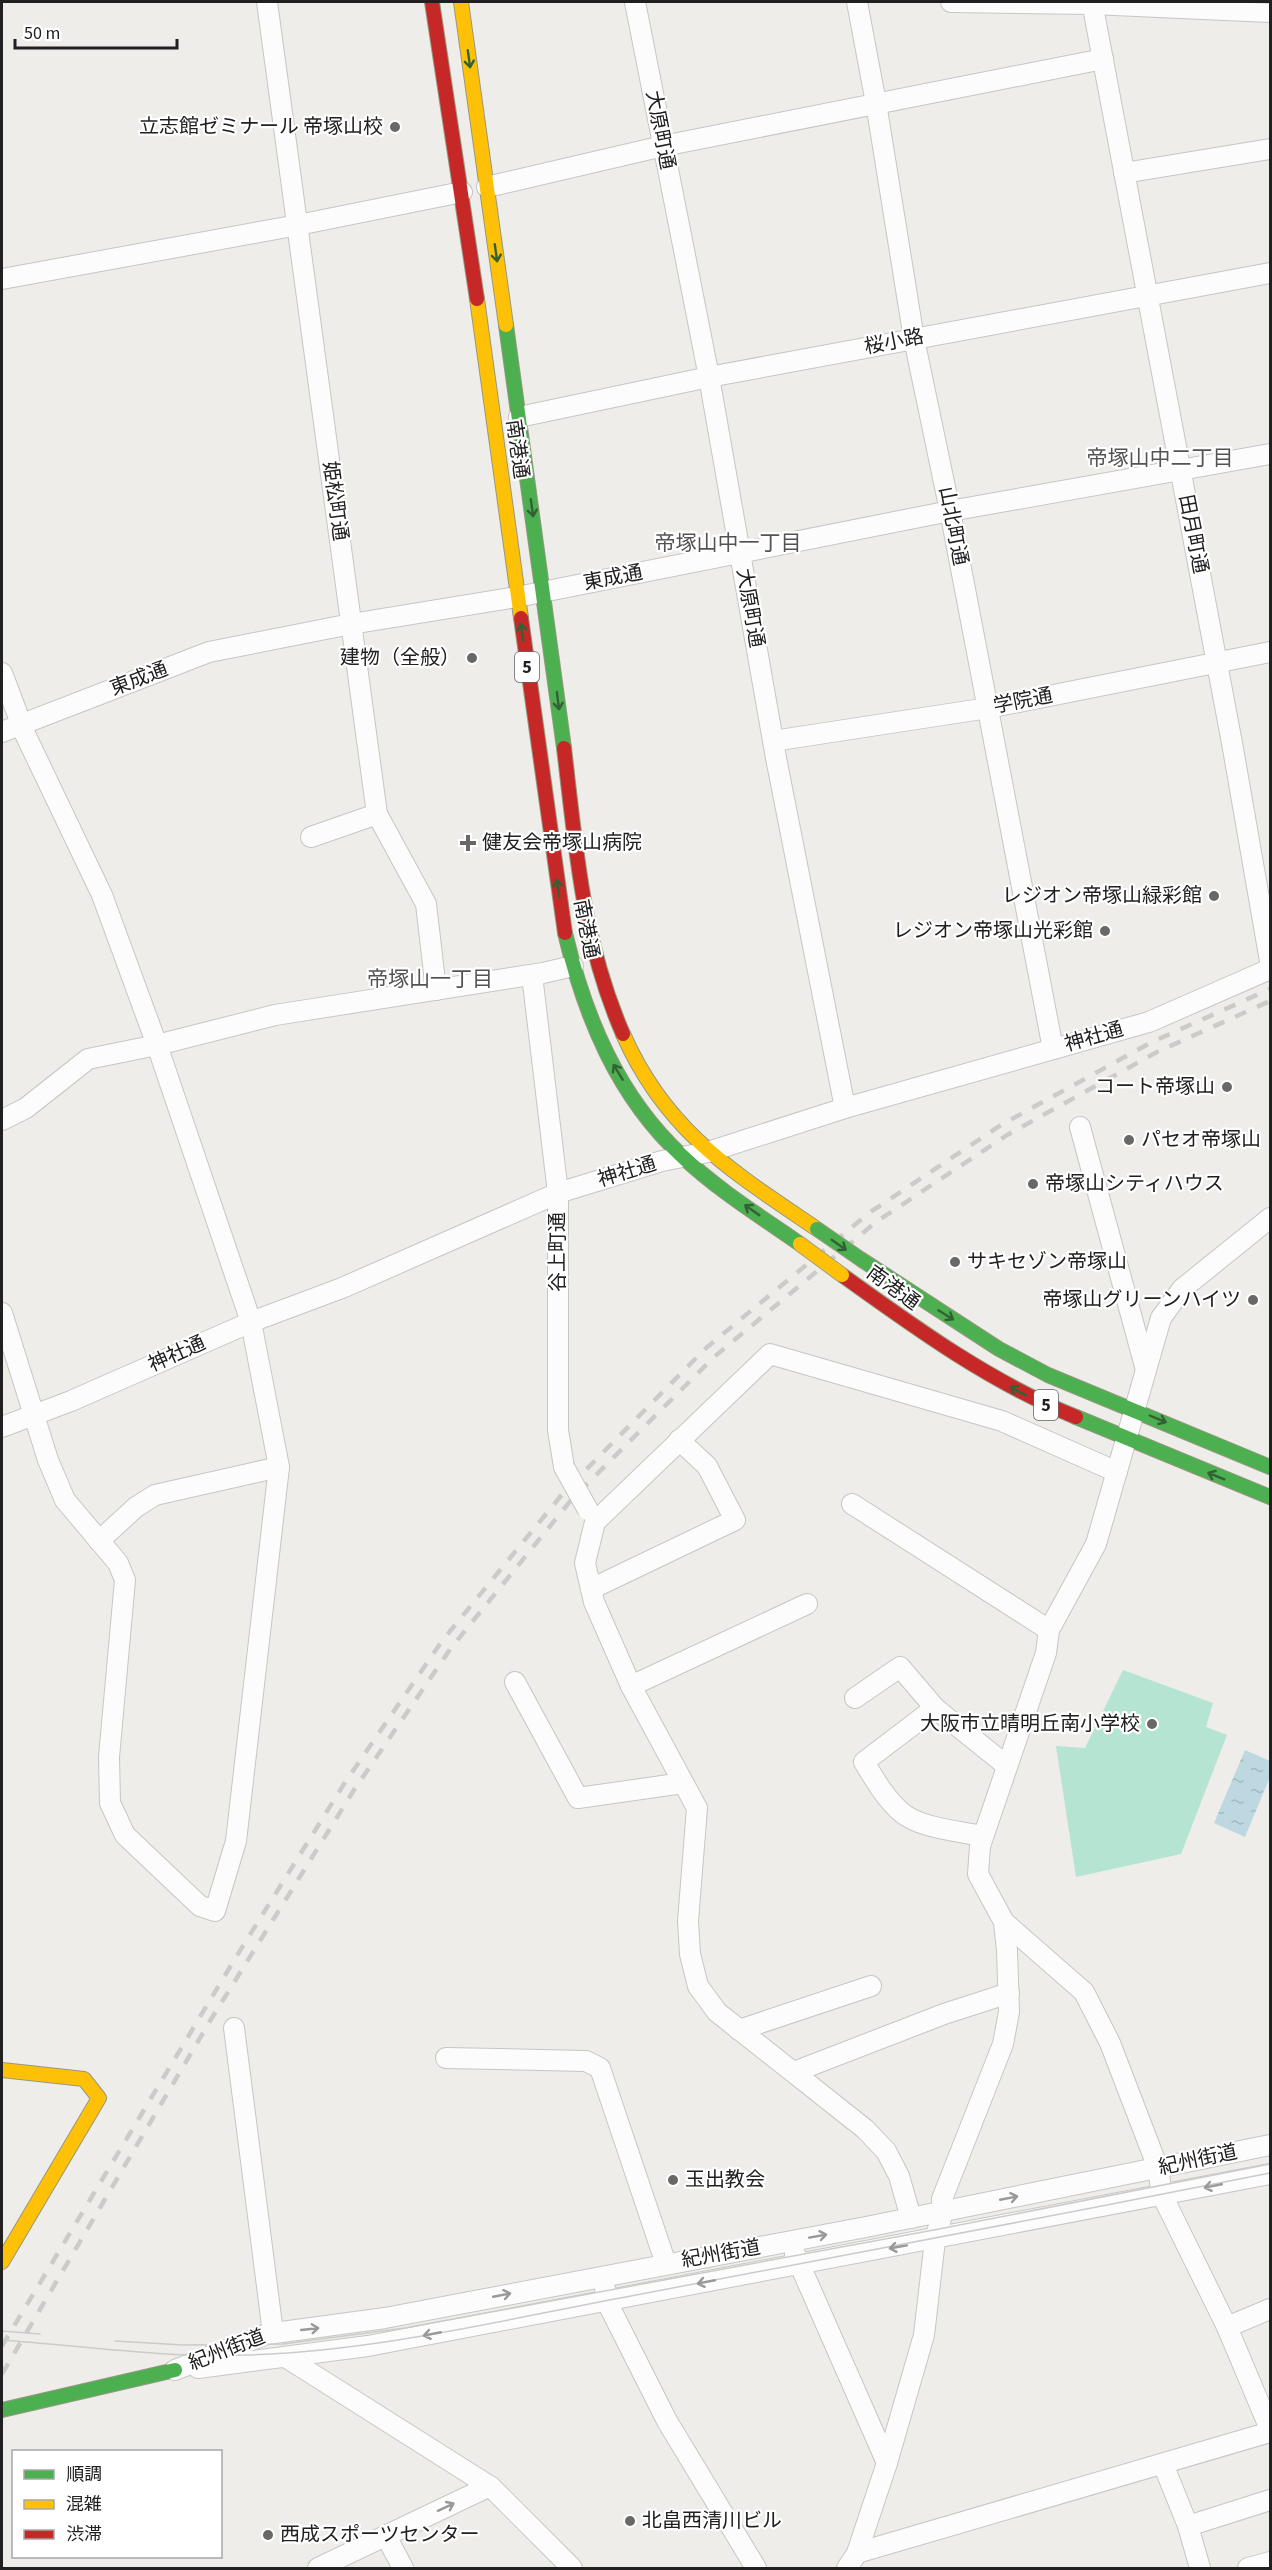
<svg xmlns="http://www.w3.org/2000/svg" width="1272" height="2570" font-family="'Source Sans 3','Noto Sans JP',sans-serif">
  <defs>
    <pattern id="water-ripples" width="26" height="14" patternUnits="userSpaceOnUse" patternTransform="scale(1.5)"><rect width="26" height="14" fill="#bdd8e1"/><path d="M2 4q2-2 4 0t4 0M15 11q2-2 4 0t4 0" fill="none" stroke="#a2b9c1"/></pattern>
  </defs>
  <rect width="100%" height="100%" fill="#eeede9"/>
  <path fill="#b5e5d2" d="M1123,1670L1213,1703L1206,1727L1227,1735L1181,1854L1076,1877L1056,1746L1085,1748Z"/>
  <path fill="url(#water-ripples)" d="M1245,1750L1270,1761V1777L1245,1837L1214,1823Z"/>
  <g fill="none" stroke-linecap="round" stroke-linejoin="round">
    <defs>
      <g id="street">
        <path d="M267,2L377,814L426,904L436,990"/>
        <path d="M635,2L709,377L776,758L845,1108"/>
        <path d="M857,2L876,103L914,339L950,511L1053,1049"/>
        <path d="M951,2L1092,4L1270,12"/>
        <path d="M1092,2L1232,743L1270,961"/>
        <path d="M1124,173L1270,149"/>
        <path d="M487,187L663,146L1103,59"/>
        <path d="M2,279L298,225L462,192"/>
        <path d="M519,417L709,377L1270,273"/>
        <path d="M2,673L25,734L102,895L157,1045L251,1322L279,1467L236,1841L215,1911L200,1906L125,1835L110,1803L109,1757L125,1580L118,1563L65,1500L48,1460L2,1313"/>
        <path d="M2,732L209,652L351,624L517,597L950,511L1270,454"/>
        <path d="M773,741L988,708L1270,652"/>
        <path d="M311,837L377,814"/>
        <path d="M532,975L558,1193V1430L564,1467"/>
        <path d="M2,1120L26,1108L88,1059L157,1045L275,1015L543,973L573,966"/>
        <path d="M1080,1127L1146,1370"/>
        <path d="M2,1427L71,1401L251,1322L342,1288L558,1193L662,1161L708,1152L845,1108L1149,1022L1270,969"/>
        <path d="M852,1504L1049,1630"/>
        <path d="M99,1541L136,1507L155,1495L279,1467"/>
        <path d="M591,1589L735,1520L707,1466L679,1440"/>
        <path d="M515,1682L578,1798L683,1783"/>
        <path d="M631,1686L807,1604"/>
        <path d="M855,1698L900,1667L935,1708"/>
        <path d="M982,1836C958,1831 919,1828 901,1812C885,1798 875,1780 864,1762L935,1708L1007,1766"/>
        <path d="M1004,1922L1084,1992L1110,2043L1158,2168L1162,2195L1227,2327L1270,2429"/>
        <path d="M234,2028L273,2333"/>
        <path d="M739,2030L871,1986"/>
        <path d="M446,2058L586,2061L600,2068L666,2264"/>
        <path d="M794,2072L944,2014L1009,1993"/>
        <path d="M911,2218L899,2176L886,2151L865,2129L717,2012L698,1986L690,1954L688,1921L697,1808L631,1686L594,1602L585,1563L595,1522L770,1354L1002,1421L1117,1472"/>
        <path d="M795,2254L887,2463"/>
        <path d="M605,2288L606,2300L667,2421L756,2568"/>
        <path d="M1227,2327L1270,2309"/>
        <path d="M287,2358L491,2487L572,2568"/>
        <path d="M198,2368L368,2346L1270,2174"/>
        <path d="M175,2370L267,2334L385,2318L866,2227L1270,2145"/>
        <path d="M1163,2464L1188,2526L1200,2568"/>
        <path d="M1188,2526L1270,2500"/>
        <path d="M386,2536L403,2568"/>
        <path d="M857,2553L1270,2432"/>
        <path d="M318,2568L490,2486"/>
        <path d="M847,2568L857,2553L887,2463L924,2335L935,2240L943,2211L942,2199L1003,2044L1009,2012L1007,1951L1004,1922L978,1874L980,1846L1046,1653L1049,1630L1096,1544L1161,1318L1182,1289L1270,1218"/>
        <path d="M1248,2568L1270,2562"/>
      </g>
      <g id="fast">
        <path d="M506,325L564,748"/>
        <path d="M565,933C585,1017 618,1097 682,1156C718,1190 760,1216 800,1244"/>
        <path d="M862,1260L999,1349L1048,1375L1270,1467"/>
        <path d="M1076,1417L1270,1497"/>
        <path d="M2,2410L175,2370"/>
      </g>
      <g id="slow">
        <path d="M461,2L506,325"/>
        <path d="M477,299L521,618"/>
        <path d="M623,1034C666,1132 733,1172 817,1229"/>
        <path d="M2,2070L84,2079L99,2098L2,2262"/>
      </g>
      <g id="jam">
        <path d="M432,2L477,299"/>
        <path d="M521,618L565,933"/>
        <path d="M564,748C576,848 582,940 623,1034"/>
        <path d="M842,1275C917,1329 990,1382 1076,1417"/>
      </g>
    </defs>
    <use href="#street" stroke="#c7c6c5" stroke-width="22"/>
    <use href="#fast" stroke="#959880" stroke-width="16"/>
    <use href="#slow" stroke="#959880" stroke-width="16"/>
    <use href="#jam" stroke="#959880" stroke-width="16"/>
    <use href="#street" stroke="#fcfcfc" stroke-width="20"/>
    <use href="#fast" stroke="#4caf50" stroke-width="14"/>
    <use href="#slow" stroke="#ffc107" stroke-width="14"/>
    <use href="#jam" stroke="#c62828" stroke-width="14"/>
    <g stroke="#cbcbca" stroke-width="1.5">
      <path d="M1246,2L1270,3"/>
      <path d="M2,2331L40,2334"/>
      <path d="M2,2340C83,2346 165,2358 247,2355C378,2351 507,2319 636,2295C848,2255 1059,2215 1270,2173"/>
      <path d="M115,2341L183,2345L283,2344L405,2328L939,2229L1270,2164"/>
    </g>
    <g stroke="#cbcbca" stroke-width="4.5" stroke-dasharray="12 12" stroke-linecap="butt">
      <path d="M2,2346L236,1957L344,1784L442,1641L564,1492L706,1348L869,1213L1001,1125L1152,1042L1270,989"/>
      <path d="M2,2374L210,2021L354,1790L451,1648L572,1499L714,1357L876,1222L1007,1135L1157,1052L1270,1001"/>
    </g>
    <defs>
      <path id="street-bridge" d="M564,1467L588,1510"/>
      <path id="fast-bridge" d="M817,1229L862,1260"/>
      <path id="slow-bridge" d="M800,1244L842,1275"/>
    </defs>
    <use href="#street-bridge" stroke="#c7c6c5" stroke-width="22" stroke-linecap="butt"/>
    <use href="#fast-bridge" stroke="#a59c85" stroke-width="16" stroke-linecap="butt"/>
    <use href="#slow-bridge" stroke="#a59c85" stroke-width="16" stroke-linecap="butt"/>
    <use href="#street-bridge" stroke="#fcfcfc" stroke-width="20"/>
    <use href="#fast-bridge" stroke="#4caf50" stroke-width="14"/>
    <use href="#slow-bridge" stroke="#ffc107" stroke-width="14"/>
  </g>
  <defs><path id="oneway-shaft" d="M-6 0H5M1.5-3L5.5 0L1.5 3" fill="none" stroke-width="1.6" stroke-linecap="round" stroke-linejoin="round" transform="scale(1.5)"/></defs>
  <g stroke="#346036">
    <use href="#oneway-shaft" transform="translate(469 59) rotate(82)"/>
    <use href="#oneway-shaft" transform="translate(496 253) rotate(82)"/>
    <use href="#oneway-shaft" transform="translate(532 508) rotate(82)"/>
    <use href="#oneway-shaft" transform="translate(522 632) rotate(-98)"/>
    <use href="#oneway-shaft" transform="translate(558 701) rotate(83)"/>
    <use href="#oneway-shaft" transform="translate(558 888) rotate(-98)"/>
    <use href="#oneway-shaft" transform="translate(618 1072) rotate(-121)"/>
    <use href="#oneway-shaft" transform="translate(752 1210) rotate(-145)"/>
    <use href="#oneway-shaft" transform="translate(839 1245) rotate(35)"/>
    <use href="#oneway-shaft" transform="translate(946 1315) rotate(32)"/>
    <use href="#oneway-shaft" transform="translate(1018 1391) rotate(-151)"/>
    <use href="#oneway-shaft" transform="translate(1158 1419) rotate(23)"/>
    <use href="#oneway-shaft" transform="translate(1216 1476) rotate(-158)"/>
  </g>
  <g stroke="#999">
    <use href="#oneway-shaft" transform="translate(1213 2186) rotate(169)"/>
    <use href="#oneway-shaft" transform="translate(1009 2198) rotate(-11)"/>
    <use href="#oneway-shaft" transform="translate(818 2236) rotate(-10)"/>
    <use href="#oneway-shaft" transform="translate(898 2247) rotate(170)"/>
    <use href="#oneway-shaft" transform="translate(706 2282) rotate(169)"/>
    <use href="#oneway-shaft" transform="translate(502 2295) rotate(-11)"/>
    <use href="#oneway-shaft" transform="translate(310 2329) rotate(-6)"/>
    <use href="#oneway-shaft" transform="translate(432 2334) rotate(169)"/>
    <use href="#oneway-shaft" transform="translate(446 2507) rotate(-25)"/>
  </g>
  <g fill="#686866" stroke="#fff" stroke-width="2">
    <circle cx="395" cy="127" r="6"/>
    <circle cx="472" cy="658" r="6"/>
    <path d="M465 834h6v6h6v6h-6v6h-6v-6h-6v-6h6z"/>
    <circle cx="1214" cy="896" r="6"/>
    <circle cx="1105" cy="931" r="6"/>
    <circle cx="1227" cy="1087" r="6"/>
    <circle cx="1129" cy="1140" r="6"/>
    <circle cx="1033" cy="1184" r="6"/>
    <circle cx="955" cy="1262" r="6"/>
    <circle cx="1253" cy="1300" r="6"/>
    <circle cx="1152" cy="1724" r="6"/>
    <circle cx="673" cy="2180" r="6"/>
    <circle cx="630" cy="2521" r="6"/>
    <circle cx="268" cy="2535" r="6"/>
  </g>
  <g text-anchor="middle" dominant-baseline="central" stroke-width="4.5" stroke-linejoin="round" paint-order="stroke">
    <g fill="#fff" stroke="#636363" stroke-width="1.5">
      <rect x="515" y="652" width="24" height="30" rx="4.5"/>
      <rect x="1034" y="1390" width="24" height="30" rx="4.5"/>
    </g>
    <g font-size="18" font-weight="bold" fill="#202020">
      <text x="527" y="667">5</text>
      <text x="1046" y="1405">5</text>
    </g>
    <g font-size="20" fill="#202020" stroke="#fff" text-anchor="end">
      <text x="383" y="127">立志館ゼミナール 帝塚山校</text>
      <text x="460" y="658">建物（全般）</text>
      <text x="482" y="843" text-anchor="start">健友会帝塚山病院</text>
      <text x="1202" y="896">レジオン帝塚山緑彩館</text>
      <text x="1093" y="931">レジオン帝塚山光彩館</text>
      <text x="1215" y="1087">コート帝塚山</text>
      <text x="1141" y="1140" text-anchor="start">パセオ帝塚山</text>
      <text x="1045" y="1184" text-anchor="start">帝塚山シティハウス</text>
      <text x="967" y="1262" text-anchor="start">サキセゾン帝塚山</text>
      <text x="1241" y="1300">帝塚山グリーンハイツ</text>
      <text x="1140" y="1724">大阪市立晴明丘南小学校</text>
      <text x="685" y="2180" text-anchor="start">玉出教会</text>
      <text x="642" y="2521" text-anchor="start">北畠西清川ビル</text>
      <text x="280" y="2535" text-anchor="start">西成スポーツセンター</text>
    </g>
    <g font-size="20" fill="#202020" stroke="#fff">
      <text transform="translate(660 130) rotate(79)">大原町通</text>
      <text transform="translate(894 342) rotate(-11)">桜小路</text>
      <text transform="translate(517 449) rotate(82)">南港通</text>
      <text transform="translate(335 501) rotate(82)">姫松町通</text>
      <text transform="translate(953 526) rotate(79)">山北町通</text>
      <text transform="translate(1193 534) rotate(79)">田月町通</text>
      <text transform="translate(613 578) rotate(-11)">東成通</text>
      <text transform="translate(750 608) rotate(80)">大原町通</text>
      <text transform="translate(139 679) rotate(-21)">東成通</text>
      <text transform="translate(1023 701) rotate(-11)">学院通</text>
      <text transform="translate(586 929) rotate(79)">南港通</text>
      <text transform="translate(1094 1037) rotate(-16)">神社通</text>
      <text transform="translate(627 1172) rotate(-17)">神社通</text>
      <text transform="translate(558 1252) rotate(-90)">谷上町通</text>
      <text transform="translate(893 1288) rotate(36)">南港通</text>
      <text transform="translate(177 1354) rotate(-24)">神社通</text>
      <text transform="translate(1198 2160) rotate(-12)">紀州街道</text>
      <text transform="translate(721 2254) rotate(-10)">紀州街道</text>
      <text transform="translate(227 2350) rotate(-21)">紀州街道</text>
    </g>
    <g font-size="21" fill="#535353" stroke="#fff">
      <text x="1160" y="458">帝塚山中二丁目</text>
      <text x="728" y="543">帝塚山中一丁目</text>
      <text x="430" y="979">帝塚山一丁目</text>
    </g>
  </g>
  <rect width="1272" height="2570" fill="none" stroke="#202020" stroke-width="6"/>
  <rect x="12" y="2450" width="210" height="108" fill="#ffffff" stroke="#a6a6a6" stroke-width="1.5"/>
  <rect x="24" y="2470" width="30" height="9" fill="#4caf50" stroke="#a6a6a6" stroke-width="1.5"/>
  <text x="66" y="2480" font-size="18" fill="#202020">順調</text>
  <rect x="24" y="2500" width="30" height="9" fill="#ffc107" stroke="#a6a6a6" stroke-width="1.5"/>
  <text x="66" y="2510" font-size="18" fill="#202020">混雑</text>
  <rect x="24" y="2530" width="30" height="9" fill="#c62828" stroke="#a6a6a6" stroke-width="1.5"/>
  <text x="66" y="2540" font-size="18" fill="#202020">渋滞</text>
  <path d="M15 39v9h162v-9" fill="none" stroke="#202020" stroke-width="3"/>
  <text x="24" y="39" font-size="18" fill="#202020" stroke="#ffffff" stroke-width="4.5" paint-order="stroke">50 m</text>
</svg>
